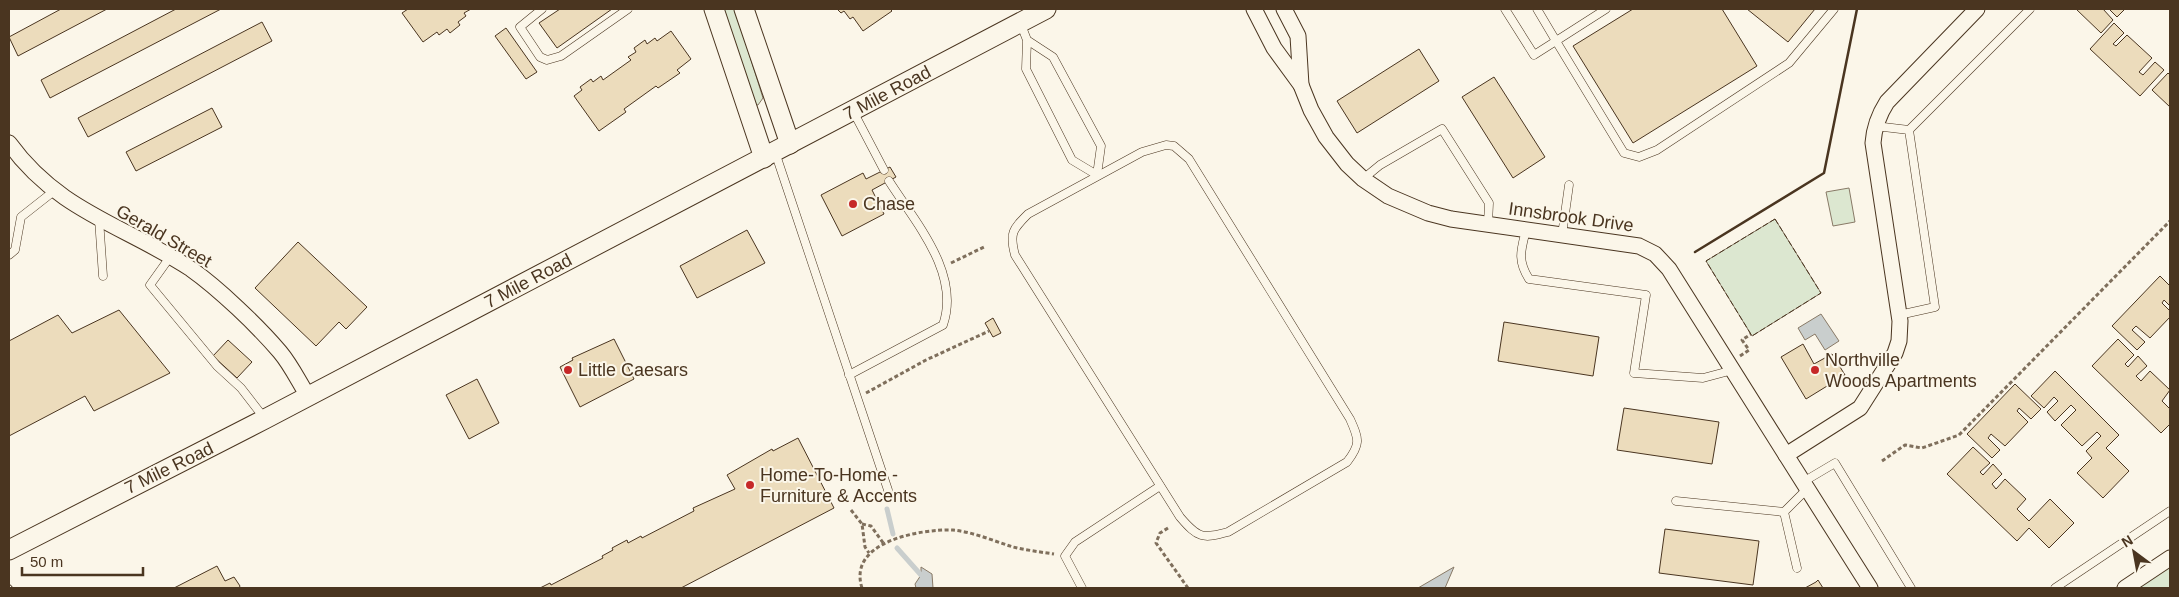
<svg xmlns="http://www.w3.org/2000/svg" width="2179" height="597" font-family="Arial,sans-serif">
  <rect width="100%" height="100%" fill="#fbf6e9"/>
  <g fill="#dce7d0" stroke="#887966">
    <path d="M721,9H735L763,98L758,105H754Z"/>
    <path d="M1849,188L1855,222L1833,226L1826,192Z"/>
    <path d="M1775,219L1821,293L1752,336L1706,261Z"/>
    <path d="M2170,562V588H2130Z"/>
  </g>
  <g fill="#c9cecd" stroke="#887966">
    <path d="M1821,314L1839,341L1825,350L1815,334L1805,340L1798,328Z"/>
    <path d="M921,567L932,574L933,588H916L915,584L921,575Z"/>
    <path d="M1454,567L1445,588H1418Z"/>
  </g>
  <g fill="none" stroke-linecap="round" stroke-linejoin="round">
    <g stroke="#c9cecd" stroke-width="5">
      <path d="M887,509L893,534"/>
      <path d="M897,548L921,575"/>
    </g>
  </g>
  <g fill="#ecdcbc" stroke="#4a3520">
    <path d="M61,9H107L18,56L9,37Z"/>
    <path d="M176,9H221L50,98L41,80Z"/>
    <path d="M408,9H471L464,13L466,16L458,22L460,25L450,33L447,29L439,35L437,32L423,42L402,13Z"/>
    <path d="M560,9H612L557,48L539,23Z"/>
    <path d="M837,9H890L892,11L863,31L853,17L850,19L844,11L841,13Z"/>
    <path d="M1633,9H1722L1757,66L1633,143L1573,46Z"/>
    <path d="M1747,9H1815L1788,42Z"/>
    <path d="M2076,9H2103L2113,20L2101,33Z"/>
    <path d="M2109,9H2125L2117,17Z"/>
    <path d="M262,22L272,41L88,137L78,118Z"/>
    <path d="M2114,23L2124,33L2113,44L2116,46L2127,35L2152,58L2139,72L2143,75L2155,62L2164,70L2140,96L2090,49Z"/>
    <path d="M506,28L537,72L526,79L495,36Z"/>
    <path d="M671,31L691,59L677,70L680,73L658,88L656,86L624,109L626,112L599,131L574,96L582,90L580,87L591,79L593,82L601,76L603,80L631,60L628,57L636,52L634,48L645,40L647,44L655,38L657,41Z"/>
    <path d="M1419,49L1439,81L1357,133L1337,101Z"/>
    <path d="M2168,73L2170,75V107L2152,90Z"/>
    <path d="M1494,77L1545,157L1513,178L1462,97Z"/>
    <path d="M212,108L222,127L136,171L126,152Z"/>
    <path d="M890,167L896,177L872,190L884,214L842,236L821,195L863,173L866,179Z"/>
    <path d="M747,230L765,263L697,298L680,266Z"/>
    <path d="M298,242L367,307L346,329L339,322L316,346L255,288Z"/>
    <path d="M2160,276L2170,286V306L2164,300L2162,303L2170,311V317L2150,338L2136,326L2132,330L2145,342L2137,350L2112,326Z"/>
    <path d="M119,310L170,373L94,411L85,396L9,436V341L58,315L72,333Z"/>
    <path d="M993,318L1001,333L993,337L985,323Z"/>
    <path d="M1504,322L1599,337L1593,376L1498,361Z"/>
    <path d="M614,339L634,379L580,407L560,367L573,360L572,358Z"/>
    <path d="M2118,339L2134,355L2125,364L2128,367L2138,356L2147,366L2136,376L2141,381L2150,371L2170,390L2162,401L2170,409V424L2161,433L2092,366Z"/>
    <path d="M228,340L252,362L237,378L213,356Z"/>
    <path d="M1803,344L1814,364L1832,354L1845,375L1806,399L1781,357Z"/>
    <path d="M2055,371L2119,435L2106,448L2129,471L2103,498L2077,473L2092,458L2086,451L2101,436L2097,432L2082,446L2061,425L2076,410L2071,405L2055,421L2047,412L2058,401L2054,397L2044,408L2031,396Z"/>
    <path d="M477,379L499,423L469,439L446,395Z"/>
    <path d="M2015,384L2041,409L2031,419L2019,408L2017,411L2028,422L2005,446L1991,434L1988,438L2000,450L1992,458L1967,434Z"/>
    <path d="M1624,408L1719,422L1712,464L1617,450Z"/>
    <path d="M798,438L834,508L681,588H540L550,583L551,585L603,558L602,556L613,550L612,548L627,540L628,543L641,536L642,538L694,511L693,508L735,489L727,475L772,449L773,451Z"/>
    <path d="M1973,447L1990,463L1980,472L1983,475L1993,464L2002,474L1992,484L1996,489L2005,479L2026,499L2017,509L2029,521L2050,499L2074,523L2049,548L2029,528L2017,541L1947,474Z"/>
    <path d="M1665,529L1759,541L1753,585L1659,573Z"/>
    <path d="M217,566L225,581L234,577L240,586L239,588H174Z"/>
    <path d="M1818,580L1823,588H1805L1816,582Z"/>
  </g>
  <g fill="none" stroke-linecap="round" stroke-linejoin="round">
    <defs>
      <g id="service">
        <path d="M542,9L520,27L540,57L547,60L561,56L628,9"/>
        <path d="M1505,9L1534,55L1556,41L1624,153L1639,157L1657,150L1789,63L1834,9"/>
        <path d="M1537,9L1556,41L1606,9"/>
        <path d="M1020,22L1027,40L1026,69L1072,160L1097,175L1101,146L1053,57L1027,40"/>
        <path d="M853,111L884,170"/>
        <path d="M1875,126L1909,130L1935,307L1899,315"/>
        <path d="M1909,130L2030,9"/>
        <path d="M1166,145L1174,146L1189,159L1350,419C1359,439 1361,444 1347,462L1228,532C1202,539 1198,538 1180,517L1015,255C1009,233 1013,229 1028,214L1142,152Z"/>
        <path d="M775,152L888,490"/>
        <path d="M1363,179L1380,165L1442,129L1489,203L1488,224"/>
        <path d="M99,219L103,276"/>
        <path d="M1526,230C1521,250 1517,260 1529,279L1646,295L1634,373L1703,378L1733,370"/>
        <path d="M1562,235L1569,185"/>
        <path d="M9,255L15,250L21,217L54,191"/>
        <path d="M170,257L150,285L217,366L241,388L265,419"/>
        <path d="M849,375L943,325C961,273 915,222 889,181"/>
        <path d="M1803,482L1835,463L1911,588"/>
        <path d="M1676,501L1784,512"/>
        <path d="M1797,568L1784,512L1807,489"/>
        <path d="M1082,588L1065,556L1075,542L1160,486"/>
        <path d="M2055,588L2170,511"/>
      </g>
      <g id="minor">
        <path d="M1254,9L1274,48L1301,85L1311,110L1326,137L1347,164L1363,179L1388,196L1428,213L1451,219L1639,246L1655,254L1669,269L1786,455"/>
        <path d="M1284,9L1298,36L1301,85"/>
        <path d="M9,143C59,212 124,225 191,269C218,288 258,326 280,352C291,365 299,382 308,396"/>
        <path d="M1870,588L1786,455L1860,408L1895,353L1899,341L1900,321L1873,143C1874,128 1878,116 1887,102L1977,9"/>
        <path d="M2125,588L2170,558"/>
      </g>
      <g id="tertiary">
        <path d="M714,9L764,158"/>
        <path d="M744,9L790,144"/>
        <path d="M9,550L265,419L1046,9"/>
      </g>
    </defs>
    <use href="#service" stroke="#4a3520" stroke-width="9"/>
    <use href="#minor" stroke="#4a3520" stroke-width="17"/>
    <use href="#tertiary" stroke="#4a3520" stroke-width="21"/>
    <g stroke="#7f6f5c" stroke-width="3" stroke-dasharray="4 2.5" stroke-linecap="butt">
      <path d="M951,263L986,246"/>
      <path d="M1740,356L1749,350L1742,340L1751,334"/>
      <path d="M866,393L926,360L989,331"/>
      <path d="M1882,461L1905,445L1922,448L1959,435L2170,221"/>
      <path d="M851,510L862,524L865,547L869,553"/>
      <path d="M862,524L871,526L884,544"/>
      <path d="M1168,528L1160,533L1156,543L1188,588"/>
      <path d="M862,588C847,541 921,529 953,530C973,532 994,541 1013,547C1026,550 1040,552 1054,554"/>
    </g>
    <use href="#service" stroke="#fbf6e9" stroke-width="8"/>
    <use href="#minor" stroke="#fbf6e9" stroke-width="15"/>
    <use href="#tertiary" stroke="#fbf6e9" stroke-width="19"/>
    <defs>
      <path id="rail" d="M9,587L10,588"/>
    </defs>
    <use href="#rail" stroke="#4a3520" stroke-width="5.5"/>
    <use href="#rail" stroke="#fbf6e9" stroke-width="4" stroke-dasharray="11" stroke-linecap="butt"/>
    <path stroke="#4a3520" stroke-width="1" stroke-dasharray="6 2.5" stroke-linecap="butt" d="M1775,219L1821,293L1752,336L1706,261Z"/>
    <path stroke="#4a3520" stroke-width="2.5" d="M1695,252L1824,173L1857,9"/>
  </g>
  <g fill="#c62828" stroke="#fbf6e9" stroke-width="2">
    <circle cx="853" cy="204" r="5"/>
    <circle cx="568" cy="370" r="5"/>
    <circle cx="1815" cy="370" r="5"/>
    <circle cx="750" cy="485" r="5"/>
  </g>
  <g text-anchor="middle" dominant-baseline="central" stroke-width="4" stroke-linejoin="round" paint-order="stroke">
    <g font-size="18" fill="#4a3520" stroke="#fbf6e9">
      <text transform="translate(887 93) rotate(-28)">7 Mile Road</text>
      <text transform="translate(1571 217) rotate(8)">Innsbrook Drive</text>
      <text transform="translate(164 236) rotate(30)">Gerald Street</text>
      <text transform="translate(528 281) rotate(-28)">7 Mile Road</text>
      <text transform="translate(169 468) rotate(-26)">7 Mile Road</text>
    </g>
    <g font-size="18" fill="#4a3520" stroke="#fbf6e9" text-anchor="start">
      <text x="863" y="204">Chase</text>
      <text x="1825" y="360">Northville<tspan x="1825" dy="21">Woods Apartments</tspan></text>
      <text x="578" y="370">Little Caesars</text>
      <text x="760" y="475">Home-To-Home -<tspan x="760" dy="21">Furniture &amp; Accents</tspan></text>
    </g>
  </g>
  <rect width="2179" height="597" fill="none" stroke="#4a3520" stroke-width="20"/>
  <g transform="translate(2134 552) rotate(328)" stroke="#fbf6e9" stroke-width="4" paint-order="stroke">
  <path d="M0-4L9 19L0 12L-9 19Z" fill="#4a3520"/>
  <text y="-8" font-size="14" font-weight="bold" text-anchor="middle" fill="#4a3520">N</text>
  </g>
  <path d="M22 567v8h121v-8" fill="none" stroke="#4a3520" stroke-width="2.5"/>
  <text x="30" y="567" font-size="15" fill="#4a3520" stroke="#fbf6e9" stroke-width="4" paint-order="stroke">50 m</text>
</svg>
